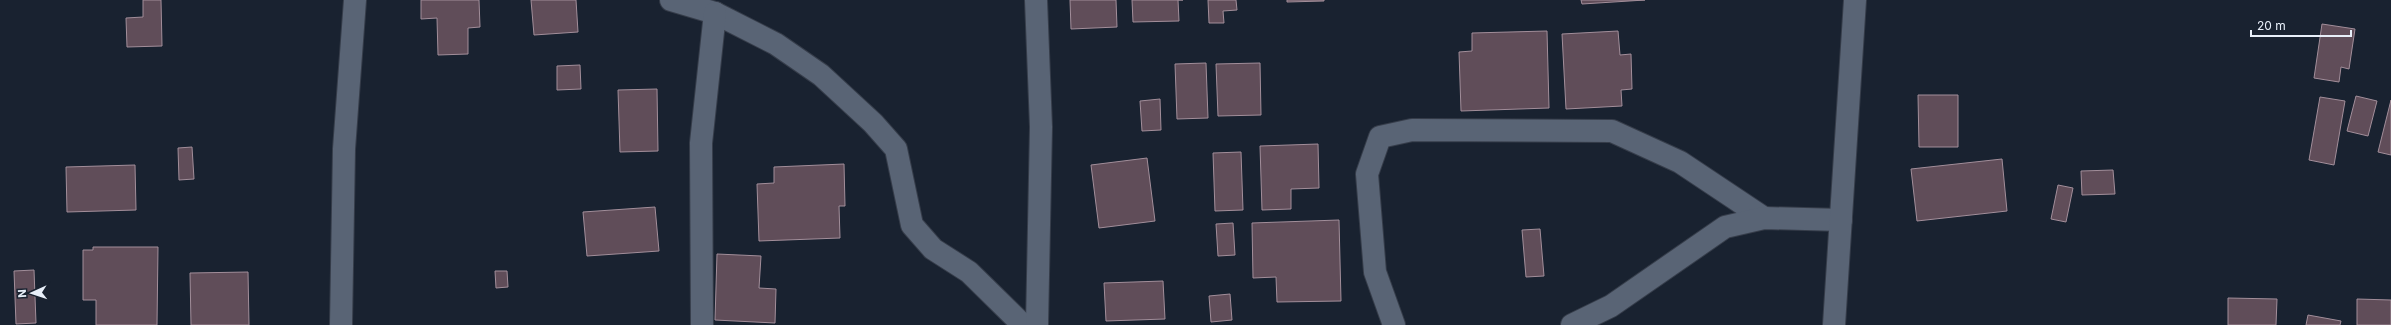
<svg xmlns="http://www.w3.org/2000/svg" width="2391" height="325" font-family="Inter,sans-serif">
  <rect width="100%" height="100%" fill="#192230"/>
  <g fill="#604d59" stroke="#a28e9a">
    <path d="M143,0H161L162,46L127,47L126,18L143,17Z"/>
    <path d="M421,0H479L480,27L468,28V54L438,55L437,18L421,19Z"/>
    <path d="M531,0H576L578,32L534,35Z"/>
    <path d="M1070,0H1116L1117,27L1071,29Z"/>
    <path d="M1132,0H1183H1178L1179,21L1133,22Z"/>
    <path d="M1208,0H1236L1237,10L1223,11L1224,23H1209Z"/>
    <path d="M1287,0H1324V1L1287,2Z"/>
    <path d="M1581,0H1645L1582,4Z"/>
    <path d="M2322,24L2355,29L2349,69L2341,67L2339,82L2314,78Z"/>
    <path d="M1547,31L1549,108L1461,111L1459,52L1472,51V33Z"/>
    <path d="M1618,31L1620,55L1631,54L1632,89L1621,90L1622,106L1566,109L1562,34Z"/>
    <path d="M1206,63L1208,118L1177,119L1175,64Z"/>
    <path d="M1260,63L1261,115L1218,116L1216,64Z"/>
    <path d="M580,65L581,89L557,90V66Z"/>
    <path d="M657,89L658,151L620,152L618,90Z"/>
    <path d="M1918,95H1958V147H1919Z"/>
    <path d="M2356,96L2377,101L2368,136L2347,131Z"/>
    <path d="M2320,97L2345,101L2334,165L2309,160Z"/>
    <path d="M1160,99L1161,130L1142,131L1140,101Z"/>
    <path d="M2391,100V155L2378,152Z"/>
    <path d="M1318,144L1319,188L1291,189V209L1262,210L1260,146Z"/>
    <path d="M192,147L194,179L179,180L178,148Z"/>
    <path d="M1241,152L1243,210L1215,211L1213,153Z"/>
    <path d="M1147,158L1155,221L1099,228L1091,165Z"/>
    <path d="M2002,159L2007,211L1917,221L1911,169Z"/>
    <path d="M844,164L845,206H839L840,238L759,241L757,184L774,183V167Z"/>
    <path d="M135,165L136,210L67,212L66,167Z"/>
    <path d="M2113,170L2115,194L2082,195L2081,171Z"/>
    <path d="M2058,185L2073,188L2066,222L2051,219Z"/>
    <path d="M655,207L659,251L587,256L583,212Z"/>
    <path d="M1339,220L1341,301L1277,302L1276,277L1253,278L1252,223Z"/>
    <path d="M1233,223L1235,255L1218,256L1216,224Z"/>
    <path d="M1540,229L1544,276L1526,277L1522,230Z"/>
    <path d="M93,247H158L157,325H96V300H83V250H93Z"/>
    <path d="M717,254L761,256L759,288L776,289L775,323L715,320Z"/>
    <path d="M34,270L36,323L16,324L14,271Z"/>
    <path d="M495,271H507L508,287L496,288Z"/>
    <path d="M248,272L249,325H191L190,273Z"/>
    <path d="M1163,281L1165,319L1106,321L1104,283Z"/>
    <path d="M1230,294L1232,320L1211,322L1209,296Z"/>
    <path d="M2228,298L2277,299L2276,325H2228Z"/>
    <path d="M2357,299L2391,300V325H2357Z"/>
    <path d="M2308,315L2341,321L2340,325H2306Z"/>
  </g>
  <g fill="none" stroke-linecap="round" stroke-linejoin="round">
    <defs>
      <g id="minor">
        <path d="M671,0L715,13L776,44L821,75L873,123L896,149L912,225L933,249L969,272L1023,325"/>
        <path d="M1036,0L1041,127L1037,325"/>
        <path d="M341,325L344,149L355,0"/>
        <path d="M702,325L701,143L715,13"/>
        <path d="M1394,325L1375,272L1367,174L1380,137L1412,130L1612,131L1680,162L1764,218"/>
        <path d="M1572,325L1611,306L1725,227L1764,218L1841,220"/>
        <path d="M1834,325L1855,0"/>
      </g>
    </defs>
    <use href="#minor" stroke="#363d4a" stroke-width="24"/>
    <use href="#minor" stroke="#596475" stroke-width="22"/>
  </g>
  <g transform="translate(32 293) rotate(267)" stroke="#192230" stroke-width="3" paint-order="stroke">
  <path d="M0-3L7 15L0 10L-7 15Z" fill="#e8eff9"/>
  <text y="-6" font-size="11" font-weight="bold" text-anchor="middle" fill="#e8eff9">N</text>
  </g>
  <path d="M2251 30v6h100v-6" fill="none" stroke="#e8eff9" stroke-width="2"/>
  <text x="2257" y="30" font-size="12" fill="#e8eff9" stroke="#192230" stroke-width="3" paint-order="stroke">20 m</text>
</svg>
